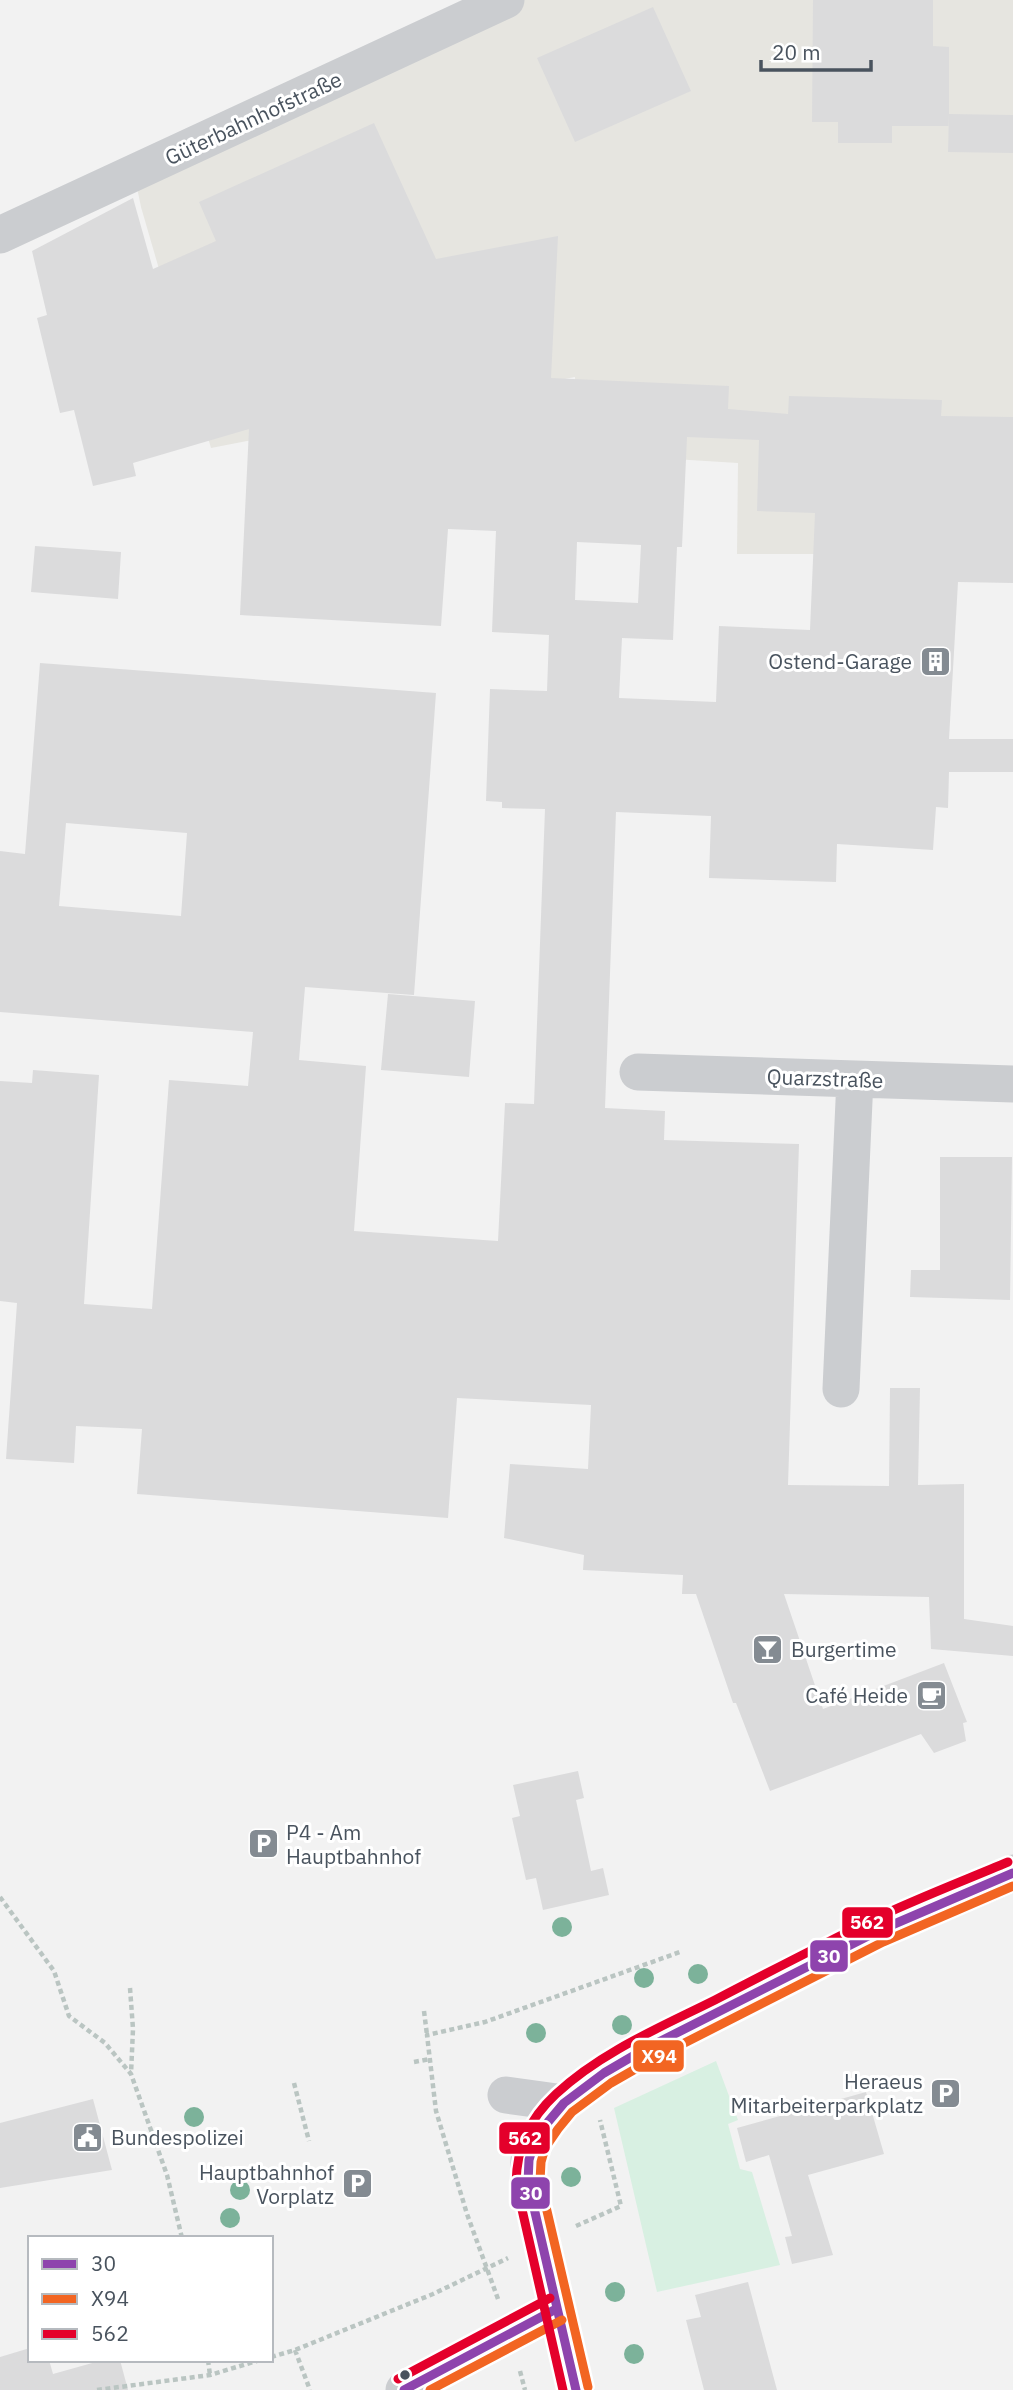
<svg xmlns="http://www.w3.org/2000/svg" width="1013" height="2390" viewBox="0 0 1013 2390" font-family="'IBM Plex Sans',sans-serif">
<rect width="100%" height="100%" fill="#f2f2f2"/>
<!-- commercial -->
<path fill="#e6e5e0" d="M 506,0 L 1013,0 L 1013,554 L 737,554 L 738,463 L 577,453 L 575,377 L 211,448 L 141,207 L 134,173 Z"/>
<!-- green -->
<path fill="#d8f0e2" d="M 716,2061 L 738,2120 L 728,2124 L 740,2169 L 752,2172 L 780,2265 L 657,2292 L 614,2108 Z"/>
<!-- building -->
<path fill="#dbdbdc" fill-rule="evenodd" d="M 813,0 L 933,0 L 933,46 L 949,47 L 949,126 L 892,126 L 892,143 L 838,143 L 838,122 L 812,122 Z
M 653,7 L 691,91 L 575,142 L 537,58 Z
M 949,114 L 1013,115 L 1013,153 L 948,152 Z
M 374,123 L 436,259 L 558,236 L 551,378 L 729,386 L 728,409 L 788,414 L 789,396 L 942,400 L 941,416 L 1013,417 L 1013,583 L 958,582 L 949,739 L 1013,739 L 1013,772 L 949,772 L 948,808 L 936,807 L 933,850 L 837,844 L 836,882 L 709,878 L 711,816 L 616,812 L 605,1108 L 665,1111 L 664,1140 L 799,1144 L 788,1485 L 889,1486 L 890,1388 L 920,1388 L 918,1485 L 964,1484 L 964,1619 L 1013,1626 L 1013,1656 L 931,1649 L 929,1597 L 784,1594 L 823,1709 L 944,1663 L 967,1722 L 963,1723 L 966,1741 L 934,1753 L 921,1734 L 770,1791 L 736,1703 L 733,1703 L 696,1594 L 682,1594 L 683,1575 L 583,1570 L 584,1555 L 504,1538 L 510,1464 L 588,1469 L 591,1405 L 457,1398 L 448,1518 L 137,1494 L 142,1429 L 76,1426 L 74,1463 L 6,1459 L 17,1303 L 0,1301 L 0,1081 L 32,1083 L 33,1070 L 99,1075 L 84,1304 L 152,1309 L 169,1080 L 248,1086 L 253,1032 L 0,1012 L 0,851 L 25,854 L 40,663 L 436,693 L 414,995 L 305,987 L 299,1060 L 366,1066 L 354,1231 L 498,1241 L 505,1103 L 534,1104 L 545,809 L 502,808 L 502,802 L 486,801 L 490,689 L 547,691 L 549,635 L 492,632 L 496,531 L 448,529 L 441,626 L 240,615 L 249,429 L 133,463 L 136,476 L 93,486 L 74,410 L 60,413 L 37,318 L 47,315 L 32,251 L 133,198 L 153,269 L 216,241 L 199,202 ZM 687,437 L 759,440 L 757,511 L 815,513 L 810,630 L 719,626 L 716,702 L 619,698 L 622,638 L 673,640 L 677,547 L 682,547 ZM 577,542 L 641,545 L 638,603 L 575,600 ZM 66,823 L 187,833 L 181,916 L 59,906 Z
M 35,546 L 121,552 L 118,599 L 31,592 Z
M 388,994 L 475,1001 L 469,1077 L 381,1070 Z
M 940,1157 L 1012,1157 L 1010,1300 L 910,1297 L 911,1270 L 940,1270 Z
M 578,1771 L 584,1798 L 576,1800 L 591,1871 L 603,1868 L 609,1895 L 543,1910 L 536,1878 L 526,1880 L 512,1818 L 520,1816 L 513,1785 Z
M 866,2092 L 884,2154 L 808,2175 L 833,2255 L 792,2264 L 785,2237 L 792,2236 L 769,2155 L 746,2162 L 737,2128 Z
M 93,2099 L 112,2170 L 0,2188 L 0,2123 Z
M 748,2282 L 777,2390 L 704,2390 L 686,2320 L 701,2317 L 695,2295 Z
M 30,2348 L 30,2360 L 49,2360 L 53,2374 L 103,2360 L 120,2360 L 128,2390 L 0,2390 L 0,2357 Z"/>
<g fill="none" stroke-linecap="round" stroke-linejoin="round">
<!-- path -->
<path stroke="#bac5c2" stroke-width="4.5" stroke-dasharray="5 3.5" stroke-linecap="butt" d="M 0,1897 L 54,1971 L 69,2016 L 105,2043 L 131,2074 L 167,2175 L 182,2238
M 130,1988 L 133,2029 L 131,2074
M 424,2011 L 427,2035
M 414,2062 L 430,2059
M 294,2083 L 309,2141
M 576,2226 L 621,2206 L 600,2120
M 498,2299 L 467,2214 L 436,2111 L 427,2035 L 485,2022 L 680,1952
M 295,2350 L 310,2390
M 271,2357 L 295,2350 L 433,2294 L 508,2258
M 208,2360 L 210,2375
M 520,2371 L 525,2390
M 97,2390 L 210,2375 L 260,2360"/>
<!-- minor -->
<path stroke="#cbcdd0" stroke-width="37" d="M 0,235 L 506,0
M 638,1072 L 1013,1084
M 841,1389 L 855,1079
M 506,2095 L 564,2103
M 404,2390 L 556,2309
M 576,2390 L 528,2182 L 529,2160 L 534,2143 L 548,2122 L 564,2103 L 604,2073 L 645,2049 L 878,1931 L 1013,1873"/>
<defs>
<path id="bus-1" d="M 404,2390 L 556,2309
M 576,2390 L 528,2182 L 529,2160 L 534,2143 L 548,2122 L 564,2103 L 604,2073 L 645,2049 L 878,1931 L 1013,1873"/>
<path id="bus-2" d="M 588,2387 L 540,2181 L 541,2162 L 545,2148 L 558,2129 L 572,2112 L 611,2083 L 651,2060 L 883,1942 L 1013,1886
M 430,2390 L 562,2320"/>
<path id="bus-3" d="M 398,2379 L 550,2298
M 563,2390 L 516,2183 C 517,2146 529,2119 556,2094 C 601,2052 661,2027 715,2000 C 767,1973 819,1946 872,1920 C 916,1899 963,1881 1008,1862"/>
</defs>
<!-- bus-1 casing -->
<use href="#bus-1" stroke="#fff" stroke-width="14"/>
<!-- bus-2 casing -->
<use href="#bus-2" stroke="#fff" stroke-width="14"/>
<!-- bus-3 casing -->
<use href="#bus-3" stroke="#fff" stroke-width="14"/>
<!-- bus-1 -->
<use href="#bus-1" stroke="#8e44ad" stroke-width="9"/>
<!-- bus-2 -->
<use href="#bus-2" stroke="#f26522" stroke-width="9"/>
<!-- bus-3 -->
<use href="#bus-3" stroke="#e4002b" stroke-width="9"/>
</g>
<!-- trees -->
<g fill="#7cb29a">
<circle cx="562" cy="1927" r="10"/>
<circle cx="698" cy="1974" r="10"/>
<circle cx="644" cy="1978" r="10"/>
<circle cx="622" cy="2025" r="10"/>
<circle cx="536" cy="2033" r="10"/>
<circle cx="194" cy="2117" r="10"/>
<circle cx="571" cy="2177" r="10"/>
<circle cx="240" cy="2190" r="10"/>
<circle cx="230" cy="2218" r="10"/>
<circle cx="615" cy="2292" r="10"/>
<circle cx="634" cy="2354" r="10"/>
</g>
<!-- icons -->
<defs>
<symbol id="building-square" viewBox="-11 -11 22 22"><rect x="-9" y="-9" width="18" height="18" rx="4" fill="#848b92" stroke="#fff"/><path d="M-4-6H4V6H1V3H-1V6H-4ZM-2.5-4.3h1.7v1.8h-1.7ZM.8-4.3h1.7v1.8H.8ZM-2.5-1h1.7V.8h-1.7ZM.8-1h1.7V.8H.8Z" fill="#fff"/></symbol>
<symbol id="bar-square" viewBox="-11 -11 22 22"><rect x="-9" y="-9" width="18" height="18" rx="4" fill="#848b92" stroke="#fff"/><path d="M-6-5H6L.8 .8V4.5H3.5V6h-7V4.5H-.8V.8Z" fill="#fff"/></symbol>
<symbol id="cafe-square" viewBox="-11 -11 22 22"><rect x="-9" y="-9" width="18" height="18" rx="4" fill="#848b92" stroke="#fff"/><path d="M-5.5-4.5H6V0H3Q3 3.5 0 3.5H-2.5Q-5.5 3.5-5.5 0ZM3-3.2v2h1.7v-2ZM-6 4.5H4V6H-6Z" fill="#fff"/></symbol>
<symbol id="parking-square" viewBox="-11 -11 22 22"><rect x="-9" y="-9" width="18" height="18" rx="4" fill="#848b92" stroke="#fff"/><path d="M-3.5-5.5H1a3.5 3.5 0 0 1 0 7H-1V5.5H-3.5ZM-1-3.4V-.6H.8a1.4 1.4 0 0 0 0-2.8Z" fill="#fff"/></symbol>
<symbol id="civic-square" viewBox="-11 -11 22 22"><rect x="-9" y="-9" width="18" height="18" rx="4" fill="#848b92" stroke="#fff"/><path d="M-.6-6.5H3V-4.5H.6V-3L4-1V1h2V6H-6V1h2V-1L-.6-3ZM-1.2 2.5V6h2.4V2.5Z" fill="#fff"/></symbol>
</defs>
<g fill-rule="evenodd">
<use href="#building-square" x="918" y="644" width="35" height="35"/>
<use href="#bar-square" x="750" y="1632" width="35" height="35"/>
<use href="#cafe-square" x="914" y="1678" width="35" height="35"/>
<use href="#parking-square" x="246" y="1826" width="35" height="35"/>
<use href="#parking-square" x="928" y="2076" width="35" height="35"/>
<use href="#civic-square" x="70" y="2120" width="35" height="35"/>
<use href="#parking-square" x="340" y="2166" width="35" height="35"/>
</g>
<!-- markers -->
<circle fill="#49535e" stroke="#fff" stroke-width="2.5" cx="405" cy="2375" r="6"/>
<g text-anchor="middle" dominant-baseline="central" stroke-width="6" stroke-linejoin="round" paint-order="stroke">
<!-- street labels -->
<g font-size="21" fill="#49535e" stroke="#fff">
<text transform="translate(253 118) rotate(-25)">Güterbahnhofstraße</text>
<text transform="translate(825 1078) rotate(2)">Quarzstraße</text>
</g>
<!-- poi labels -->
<g font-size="21" fill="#49535e" stroke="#fff" text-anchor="end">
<text x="912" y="661">Ostend-Garage</text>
<text x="791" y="1649" text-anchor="start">Burgertime</text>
<text x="908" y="1695">Café Heide</text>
<text x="286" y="1832" text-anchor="start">P4 - Am<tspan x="286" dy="24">Hauptbahnhof</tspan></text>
<text x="923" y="2081">Heraeus<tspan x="923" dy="24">Mitarbeiterparkplatz</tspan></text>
<text x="111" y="2137" text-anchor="start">Bundespolizei</text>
<text x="334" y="2172">Hauptbahnhof<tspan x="334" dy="24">Vorplatz</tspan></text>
</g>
</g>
<g stroke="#fff" stroke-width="2.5">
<rect x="841" y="1906" width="53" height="33" rx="7" fill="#e4002b"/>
<rect x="809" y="1939" width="40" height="34" rx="7" fill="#8e44ad"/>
<rect x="632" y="2039" width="53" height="34" rx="7" fill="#f26522"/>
<rect x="498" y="2121" width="53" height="34" rx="7" fill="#e4002b"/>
<rect x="510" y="2176" width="41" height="34" rx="7" fill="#8e44ad"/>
</g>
<g font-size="19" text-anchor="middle" font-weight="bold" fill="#fff">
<text x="867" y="1929">562</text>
<text x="829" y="1963">30</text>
<text x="659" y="2063">X94</text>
<text x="525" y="2145">562</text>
<text x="531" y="2200">30</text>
</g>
<!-- legend -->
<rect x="28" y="2236" width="245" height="126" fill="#ffffff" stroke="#b6babf" stroke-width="2"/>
<rect x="42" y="2259" width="35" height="10" fill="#8e44ad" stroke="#b6babf" stroke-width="2"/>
<text x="91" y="2271" font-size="21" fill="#49535e">30</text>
<rect x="42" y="2294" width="35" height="10" fill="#f26522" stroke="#b6babf" stroke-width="2"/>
<text x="91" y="2306" font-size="21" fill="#49535e">X94</text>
<rect x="42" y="2329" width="35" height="10" fill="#e4002b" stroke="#b6babf" stroke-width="2"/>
<text x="91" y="2341" font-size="21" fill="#49535e">562</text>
<!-- scale -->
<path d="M761 60v10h110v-10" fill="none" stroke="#49535e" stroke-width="3.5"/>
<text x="772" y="60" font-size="21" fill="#49535e" stroke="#ffffff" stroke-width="5" paint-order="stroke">20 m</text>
</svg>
